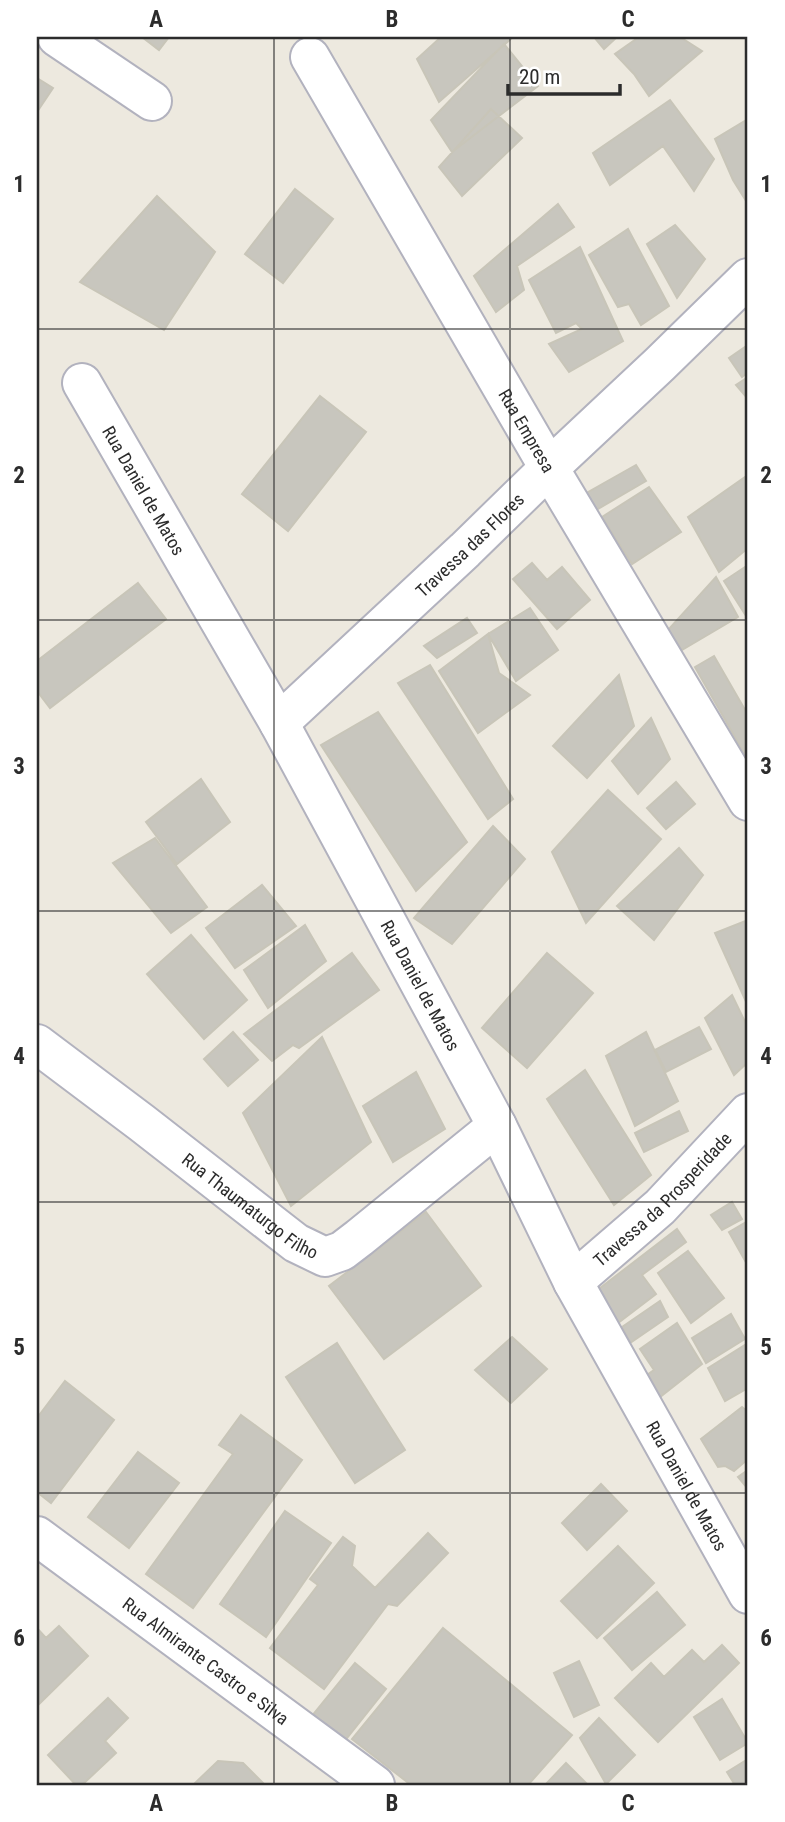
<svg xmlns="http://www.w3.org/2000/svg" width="785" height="1822" viewBox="0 0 785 1822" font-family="'Roboto Condensed',sans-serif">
<rect width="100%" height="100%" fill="#ede9df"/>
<!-- building -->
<path fill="#c8c6be" stroke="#c8c5b8" stroke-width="2" d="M 142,37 L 169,37 L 159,50 Z
M 441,37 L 513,37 L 439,102 L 417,59 Z
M 594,37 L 617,37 L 604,49 Z
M 639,37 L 680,37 L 702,51 L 649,96 L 634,74 L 615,54 Z
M 504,44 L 538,86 L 452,152 L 431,120 Z
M 37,78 L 53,88 L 37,112 Z
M 670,100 L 714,159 L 694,191 L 663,146 L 610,185 L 593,153 Z
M 491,109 L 522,138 L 462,196 L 439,167 Z
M 748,119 L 748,204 L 733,180 L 715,139 Z
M 295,189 L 333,219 L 283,283 L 245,254 Z
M 157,196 L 215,252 L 164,330 L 80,282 Z
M 558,204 L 574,227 L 517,266 L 524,290 L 496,312 L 474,276 Z
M 675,225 L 705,259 L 677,298 L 647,244 Z
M 628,229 L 669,306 L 641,325 L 629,304 L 618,307 L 589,255 Z
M 580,247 L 623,341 L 569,372 L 549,344 L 582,329 L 576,323 L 556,333 L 529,280 Z
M 748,345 L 748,372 L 742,377 L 729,358 Z
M 748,377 L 748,399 L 736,385 Z
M 320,396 L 366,432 L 288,531 L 242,494 Z
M 636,465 L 646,481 L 591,513 L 581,496 Z
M 748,475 L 748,548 L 719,572 L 688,517 Z
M 649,487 L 681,532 L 632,564 L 602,517 Z
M 532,563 L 547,580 L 562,567 L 590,600 L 557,629 L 513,579 Z
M 748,565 L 748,619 L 724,581 Z
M 716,577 L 738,617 L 682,650 L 668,630 Z
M 138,583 L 166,619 L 50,708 L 37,691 L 37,661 Z
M 530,608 L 558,650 L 516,681 L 488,634 Z
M 467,618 L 477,633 L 437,658 L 424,646 Z
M 488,634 L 499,673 L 530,695 L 478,733 L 439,671 Z
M 714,656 L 748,715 L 748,760 L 695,667 Z
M 430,665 L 513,799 L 488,819 L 398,683 Z
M 619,675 L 634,726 L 587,778 L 553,746 Z
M 378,712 L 467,842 L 416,891 L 321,745 Z
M 651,718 L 670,759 L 638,794 L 612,761 Z
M 201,779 L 230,822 L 177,864 L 146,822 Z
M 676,782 L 695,804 L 666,829 L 647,808 Z
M 608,790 L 661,839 L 586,923 L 552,852 Z
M 493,826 L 525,859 L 452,944 L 414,918 Z
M 155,838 L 207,907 L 171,933 L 113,863 Z
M 679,848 L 703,875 L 654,940 L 617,906 Z
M 262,885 L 296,926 L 235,968 L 206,928 Z
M 748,920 L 748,1006 L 715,933 Z
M 305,925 L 326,961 L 268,1008 L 244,970 Z
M 191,935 L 247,1000 L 204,1039 L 147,974 Z
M 352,953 L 379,990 L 299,1048 L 293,1045 L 272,1061 L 244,1034 Z
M 547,953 L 593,993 L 527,1068 L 482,1028 Z
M 732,995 L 748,1028 L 748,1062 L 734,1075 L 705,1018 Z
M 699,1027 L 711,1049 L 666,1072 L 655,1050 Z
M 233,1032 L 258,1060 L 228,1086 L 204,1059 Z
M 646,1032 L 678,1101 L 635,1126 L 606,1056 Z
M 322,1037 L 371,1142 L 291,1206 L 243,1113 Z
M 585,1070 L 651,1175 L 614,1205 L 547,1099 Z
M 416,1072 L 445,1129 L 393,1162 L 363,1106 Z
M 679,1111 L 688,1131 L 644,1152 L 635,1133 Z
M 732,1202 L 742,1219 L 722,1230 L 711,1215 Z
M 426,1212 L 481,1286 L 384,1359 L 329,1286 Z
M 748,1221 L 748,1266 L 729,1232 Z
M 677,1229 L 686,1242 L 642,1275 L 656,1294 L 614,1326 L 591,1295 Z
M 688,1251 L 724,1298 L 691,1323 L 658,1273 Z
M 660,1301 L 668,1317 L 630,1343 L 622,1327 Z
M 731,1314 L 745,1339 L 706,1363 L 692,1338 Z
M 677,1323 L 702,1364 L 660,1397 L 644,1377 L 654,1370 L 640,1349 Z
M 512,1337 L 547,1369 L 511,1403 L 475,1370 Z
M 337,1343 L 405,1450 L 355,1483 L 286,1377 Z
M 748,1343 L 748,1388 L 725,1401 L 708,1368 Z
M 65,1381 L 114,1420 L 51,1503 L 37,1492 L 37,1418 Z
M 742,1407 L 748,1412 L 748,1459 L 734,1471 L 725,1466 L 718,1467 L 701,1439 Z
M 241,1415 L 302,1460 L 193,1608 L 146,1574 L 233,1454 L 219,1445 Z
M 138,1452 L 179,1483 L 129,1548 L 88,1517 Z
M 748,1470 L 748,1489 L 738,1477 Z
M 601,1484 L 627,1511 L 587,1550 L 562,1523 Z
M 285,1511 L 331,1543 L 266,1637 L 220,1604 Z
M 428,1533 L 448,1553 L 397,1606 L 388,1604 L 324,1689 L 270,1648 L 318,1585 L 310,1579 L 343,1537 L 355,1546 L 352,1566 L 375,1588 Z
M 618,1546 L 654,1583 L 597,1638 L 561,1601 Z
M 657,1592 L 685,1625 L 632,1670 L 604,1638 Z
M 59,1626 L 88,1656 L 37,1706 L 37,1628 L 46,1638 Z
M 443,1628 L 572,1735 L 528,1785 L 411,1785 L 352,1739 Z
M 722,1645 L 739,1663 L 658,1742 L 615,1698 L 651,1663 L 664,1677 L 692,1650 L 704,1662 Z
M 579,1661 L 599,1705 L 574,1717 L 554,1673 Z
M 355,1663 L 386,1689 L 343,1743 L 311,1717 Z
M 108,1698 L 128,1718 L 105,1741 L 116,1753 L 82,1785 L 76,1785 L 48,1755 Z
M 722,1699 L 748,1743 L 720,1760 L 694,1717 Z
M 599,1718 L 635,1755 L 606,1784 L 580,1738 Z
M 748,1759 L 748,1785 L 735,1785 L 727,1772 Z
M 218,1761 L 243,1763 L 265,1785 L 193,1785 Z
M 566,1763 L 588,1785 L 545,1785 Z"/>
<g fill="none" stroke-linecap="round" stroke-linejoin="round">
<defs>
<g id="minor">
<path d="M 57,37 L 152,101"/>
<path id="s1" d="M 310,57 L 549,468 L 748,801"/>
<path id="s2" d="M 82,383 L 279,723 L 497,1126 L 573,1282 L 748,1594"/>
<path id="s3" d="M 279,723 L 465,550 L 549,468 L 660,364 L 748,278"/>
<path id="s4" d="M 37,1044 L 142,1123 L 296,1243 L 325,1257 L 342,1251 L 359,1238 L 497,1126"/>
<path id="s5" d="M 573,1282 L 660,1207 L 748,1113"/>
<path id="s6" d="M 37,1536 L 375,1785"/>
</g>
</defs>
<!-- minor casing -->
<use href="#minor" stroke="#b2b2be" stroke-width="42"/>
<!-- minor -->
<use href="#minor" stroke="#fff" stroke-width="38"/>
</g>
<!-- grid -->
<path fill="none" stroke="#2c2c2c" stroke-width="2" stroke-opacity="0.55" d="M 274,37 L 274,1785M 510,37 L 510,1785M 37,329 L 748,329M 37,620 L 748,620M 37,911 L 748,911M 37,1202 L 748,1202M 37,1493 L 748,1493"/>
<g text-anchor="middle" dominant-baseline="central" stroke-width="7" stroke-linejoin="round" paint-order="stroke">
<!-- street labels -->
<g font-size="18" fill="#2c2c2c" stroke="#fff">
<text stroke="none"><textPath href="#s1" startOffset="432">Rua Empresa</textPath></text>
<text stroke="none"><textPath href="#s2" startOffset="124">Rua Daniel de Matos</textPath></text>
<text stroke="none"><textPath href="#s3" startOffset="261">Travessa das Flores</textPath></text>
<text stroke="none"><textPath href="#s2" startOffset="691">Rua Daniel de Matos</textPath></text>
<text stroke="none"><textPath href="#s5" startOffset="122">Travessa da Prosperidade</textPath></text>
<text stroke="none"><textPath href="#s4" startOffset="268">Rua Thaumaturgo Filho</textPath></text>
<text stroke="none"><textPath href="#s2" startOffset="1258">Rua Daniel de Matos</textPath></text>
<text stroke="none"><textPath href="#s6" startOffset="210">Rua Almirante Castro e Silva</textPath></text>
</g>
</g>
<!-- border -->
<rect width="785" height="1822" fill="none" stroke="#ffffff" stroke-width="77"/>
<!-- scale -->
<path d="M508 84v10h112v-10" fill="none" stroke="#2c2c2c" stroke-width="3.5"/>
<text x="519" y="84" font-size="21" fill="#2c2c2c" stroke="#ffffff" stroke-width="5" paint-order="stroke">20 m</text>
<rect x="38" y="38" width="708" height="1746" fill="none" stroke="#2c2c2c" stroke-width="2.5"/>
<g font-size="23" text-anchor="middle" font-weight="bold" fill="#2c2c2c">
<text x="156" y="27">A</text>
<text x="392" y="27">B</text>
<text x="628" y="27">C</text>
<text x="19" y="192">1</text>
<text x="766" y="192">1</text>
<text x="19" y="483">2</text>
<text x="766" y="483">2</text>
<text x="19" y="774">3</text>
<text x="766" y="774">3</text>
<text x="19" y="1064">4</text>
<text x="766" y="1064">4</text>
<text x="19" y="1355">5</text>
<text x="766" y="1355">5</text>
<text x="19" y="1646">6</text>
<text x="766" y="1646">6</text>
<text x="156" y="1811">A</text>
<text x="392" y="1811">B</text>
<text x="628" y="1811">C</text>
</g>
</svg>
